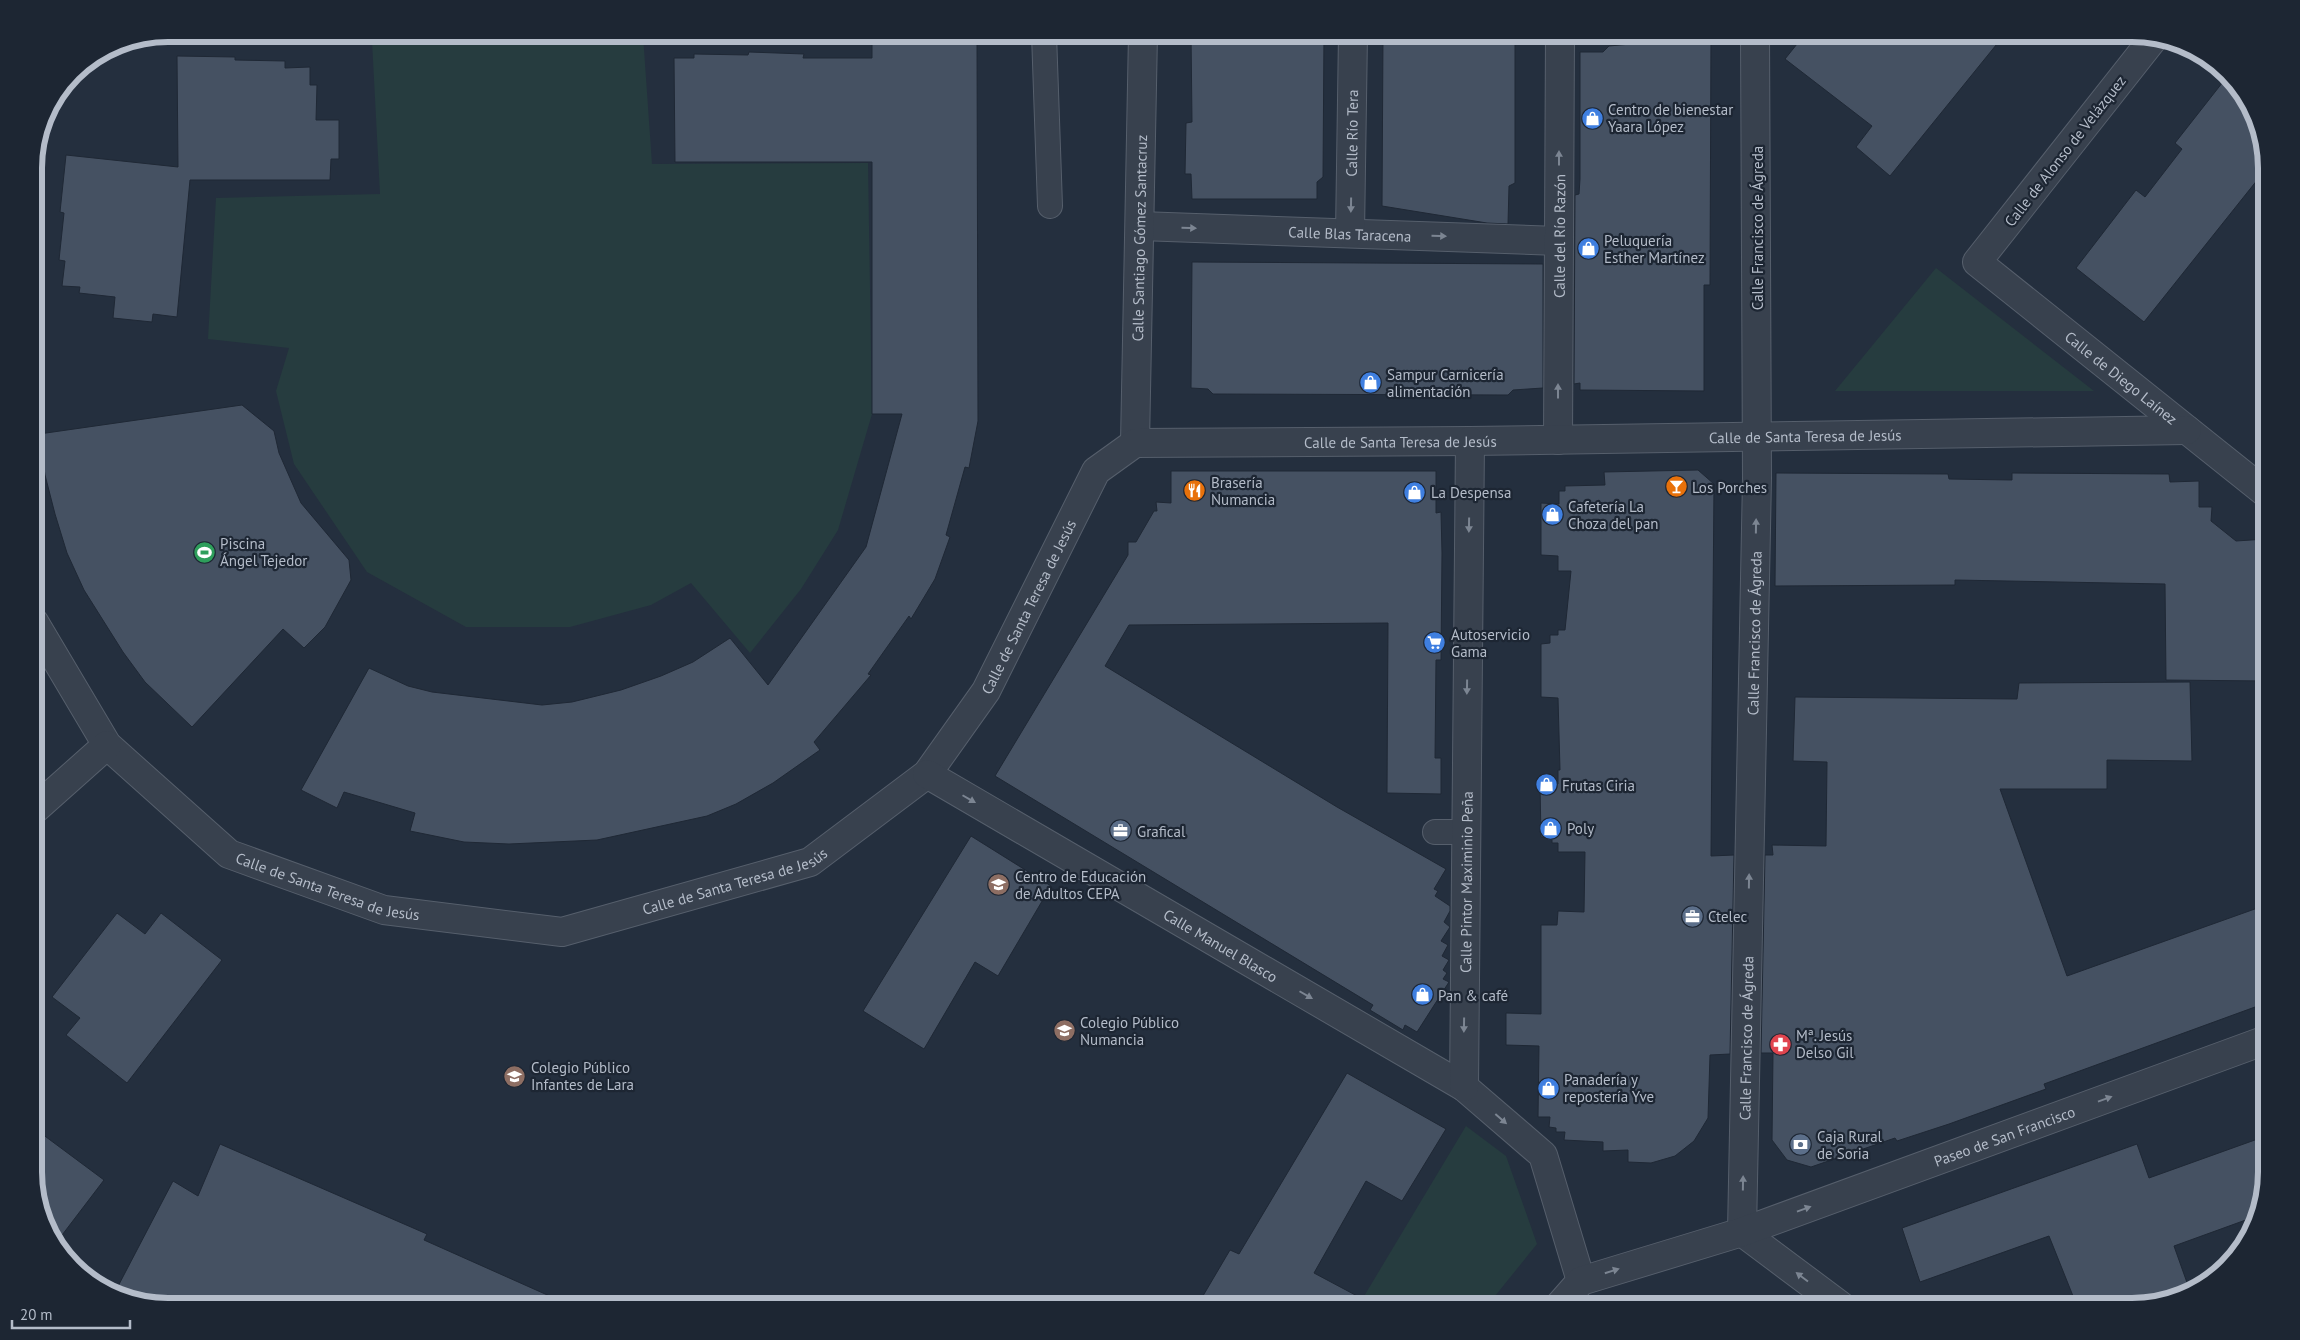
<svg xmlns="http://www.w3.org/2000/svg" width="2300" height="1340" viewBox="0 0 2300 1340" font-family="'PT Sans',sans-serif">
<rect width="100%" height="100%" fill="#242f3e"/>
<!-- green -->
<path fill="#263c3f" d="M 643,35 L 652,164 L 868,163 L 872,414 L 838,530 L 801,589 L 750,653 L 691,583 L 651,605 L 570,627 L 466,627 L 367,572 L 294,464 L 276,391 L 289,348 L 208,339 L 216,198 L 380,194 L 372,41 Z
M 1936,268 L 2094,391 L 1835,391 Z
M 1466,1126 L 1506,1156 L 1537,1244 L 1487,1306 L 1364,1306 L 1360,1303 Z"/>
<!-- building -->
<path fill="#455162" stroke="#1f2835" d="M 1191,34 L 1324,34 L 1323,177 L 1317,182 L 1317,199 L 1192,199 L 1191,174 L 1185,174 L 1186,123 L 1192,122 Z
M 1383,34 L 1515,34 L 1515,183 L 1509,186 L 1508,224 L 1487,223 L 1382,206 Z
M 1653,34 L 1711,34 L 1710,285 L 1704,285 L 1704,391 L 1580,390 L 1580,383 L 1574,384 L 1575,195 L 1579,194 L 1580,179 L 1580,52 L 1603,52 L 1609,46 L 1653,42 Z
M 1805,34 L 2005,34 L 1890,176 L 1856,147 L 1872,126 L 1785,59 Z
M 977,39 L 978,421 L 969,468 L 965,467 L 946,535 L 950,537 L 935,579 L 911,619 L 909,616 L 868,674 L 871,675 L 814,742 L 820,750 L 773,783 L 736,804 L 707,816 L 597,840 L 509,844 L 464,842 L 410,831 L 415,813 L 344,792 L 337,808 L 301,790 L 369,668 L 408,686 L 432,692 L 542,705 L 572,702 L 621,690 L 661,676 L 693,662 L 730,638 L 768,685 L 866,547 L 902,414 L 872,414 L 872,162 L 675,162 L 674,58 L 694,58 L 694,54 L 748,55 L 749,52 L 804,54 L 803,58 L 872,58 L 872,40 Z
M 177,56 L 235,57 L 235,60 L 285,61 L 285,68 L 310,67 L 310,85 L 317,85 L 316,120 L 339,120 L 339,159 L 331,159 L 330,180 L 190,180 L 177,317 L 153,314 L 152,322 L 113,318 L 115,297 L 79,293 L 80,287 L 62,286 L 65,261 L 59,260 L 64,213 L 60,212 L 66,155 L 178,167 Z
M 2226,78 L 2248,101 L 2266,160 L 2266,169 L 2144,322 L 2076,268 L 2136,190 L 2145,197 L 2182,149 L 2175,143 Z
M 1192,262 L 1543,264 L 1543,388 L 1513,390 L 1508,395 L 1213,394 L 1208,389 L 1191,388 Z
M 242,405 L 274,431 L 279,453 L 301,503 L 349,560 L 351,580 L 325,627 L 304,648 L 283,629 L 192,727 L 145,682 L 123,652 L 84,590 L 67,553 L 55,514 L 45,475 L 39,434 Z
M 1698,470 L 1714,484 L 1711,856 L 1734,855 L 1730,1054 L 1710,1055 L 1708,1118 L 1694,1141 L 1675,1156 L 1651,1163 L 1628,1162 L 1628,1150 L 1603,1151 L 1603,1142 L 1564,1140 L 1565,1132 L 1556,1132 L 1556,1128 L 1549,1127 L 1550,1117 L 1538,1117 L 1539,1046 L 1506,1045 L 1506,1013 L 1541,1014 L 1541,925 L 1557,925 L 1558,911 L 1584,912 L 1585,852 L 1558,852 L 1558,843 L 1552,843 L 1552,837 L 1541,837 L 1540,785 L 1558,784 L 1558,770 L 1560,770 L 1558,698 L 1541,697 L 1541,644 L 1550,643 L 1550,635 L 1558,635 L 1558,630 L 1565,630 L 1571,571 L 1558,571 L 1558,556 L 1541,555 L 1541,503 L 1559,504 L 1559,491 L 1565,491 L 1565,486 L 1605,485 L 1604,472 Z
M 1171,471 L 1436,471 L 1436,513 L 1441,512 L 1442,553 L 1441,660 L 1436,660 L 1435,758 L 1441,758 L 1441,794 L 1387,793 L 1388,623 L 1129,625 L 1105,666 L 1337,807 L 1446,869 L 1434,889 L 1438,891 L 1435,896 L 1450,906 L 1450,911 L 1444,922 L 1450,927 L 1441,941 L 1448,945 L 1442,956 L 1449,960 L 1443,970 L 1447,973 L 1443,979 L 1449,982 L 1417,1032 L 1405,1025 L 1403,1030 L 1370,1010 L 1373,1005 L 995,776 L 1128,555 L 1128,542 L 1136,542 L 1154,511 L 1157,511 L 1156,502 L 1171,503 Z
M 1776,473 L 1948,474 L 1949,479 L 2012,480 L 2012,473 L 2169,474 L 2170,482 L 2199,481 L 2199,507 L 2212,507 L 2211,521 L 2236,541 L 2266,539 L 2266,681 L 2166,680 L 2165,584 L 1955,580 L 1955,585 L 1775,586 Z
M 2190,682 L 2192,761 L 2107,760 L 2107,789 L 2000,789 L 2067,976 L 2266,905 L 2266,1003 L 2044,1084 L 2046,1089 L 1949,1124 L 1897,1141 L 1895,1138 L 1811,1167 L 1787,1160 L 1772,1140 L 1773,1053 L 1761,1053 L 1765,855 L 1773,855 L 1772,845 L 1826,846 L 1827,762 L 1793,761 L 1795,697 L 2017,699 L 2019,683 Z
M 971,836 L 1051,886 L 998,976 L 975,962 L 924,1049 L 863,1011 Z
M 117,913 L 145,934 L 161,913 L 222,960 L 127,1083 L 66,1035 L 80,1018 L 52,997 Z
M 1347,1073 L 1446,1129 L 1402,1201 L 1366,1181 L 1314,1273 L 1376,1306 L 1197,1306 L 1230,1250 L 1239,1254 Z
M 34,1128 L 104,1180 L 56,1243 L 52,1239 L 34,1180 Z
M 2266,1136 L 2266,1172 L 2254,1217 L 2174,1246 L 2190,1291 L 2132,1306 L 2077,1306 L 2049,1236 L 1920,1282 L 1902,1228 L 2137,1144 L 2149,1178 Z
M 220,1144 L 427,1234 L 424,1240 L 572,1306 L 168,1306 L 115,1292 L 173,1181 L 198,1196 Z"/>
<g fill="none" stroke-linecap="round" stroke-linejoin="round">
<defs>
<path id="service" d="M 1044,34 L 1050,206
M 1435,832 L 1466,832"/>
<g id="minor">
<path id="s1" d="M 2153,39 L 1977,262 L 2266,493"/>
<path id="s2" d="M 1140,226 L 1559,241"/>
<path id="s3" d="M 1350,233 L 1353,34"/>
<path id="s4" d="M 1558,440 L 1560,34"/>
<path id="s5" d="M 1135,443 L 1143,34"/>
<path id="s6" d="M 34,622 L 107,745 L 229,854 L 384,910 L 562,932 L 810,862 L 927,774 L 986,691 L 1096,471 L 1135,443 L 1470,441 L 2187,430"/>
<path id="s7" d="M 927,774 L 1464,1087 L 1543,1155 L 1581,1281"/>
<path d="M 34,810 L 107,745"/>
<path id="s8" d="M 1464,1087 L 1470,441"/>
<path id="s9" d="M 1742,1232 L 1757,478 L 1755,34"/>
<path d="M 1742,1232 L 1841,1306"/>
<path id="s10" d="M 1559,1306 L 1581,1281 L 1742,1232 L 2266,1040"/>
</g>
</defs>
<!-- service casing -->
<use href="#service" stroke="#565f6c" stroke-width="26"/>
<!-- minor casing -->
<use href="#minor" stroke="#565f6c" stroke-width="30"/>
<!-- service -->
<use href="#service" stroke="#38414e" stroke-width="24"/>
<!-- minor -->
<use href="#minor" stroke="#38414e" stroke-width="28"/>
</g>
<!-- one-way arrows -->
<defs><path id="oneway-solid" d="M-6-.8H1V-3.2L6.5 0L1 3.2V.8H-6Z" transform="scale(1.25)"/></defs>
<g fill="#7c8592">
<use href="#oneway-solid" transform="translate(1559 158) rotate(-90)"/>
<use href="#oneway-solid" transform="translate(1351 205) rotate(91)"/>
<use href="#oneway-solid" transform="translate(1189 228) rotate(2)"/>
<use href="#oneway-solid" transform="translate(1439 236) rotate(2)"/>
<use href="#oneway-solid" transform="translate(1558 391) rotate(-90)"/>
<use href="#oneway-solid" transform="translate(1469 525) rotate(91)"/>
<use href="#oneway-solid" transform="translate(1756 526) rotate(-89)"/>
<use href="#oneway-solid" transform="translate(1467 687) rotate(91)"/>
<use href="#oneway-solid" transform="translate(969 799) rotate(30)"/>
<use href="#oneway-solid" transform="translate(1749 881) rotate(-89)"/>
<use href="#oneway-solid" transform="translate(1306 995) rotate(30)"/>
<use href="#oneway-solid" transform="translate(1464 1025) rotate(91)"/>
<use href="#oneway-solid" transform="translate(2105 1099) rotate(-20)"/>
<use href="#oneway-solid" transform="translate(1501 1119) rotate(41)"/>
<use href="#oneway-solid" transform="translate(1743 1183) rotate(-89)"/>
<use href="#oneway-solid" transform="translate(1804 1209) rotate(-20)"/>
<use href="#oneway-solid" transform="translate(1612 1271) rotate(-17)"/>
<use href="#oneway-solid" transform="translate(1802 1277) rotate(-143)"/>
</g>
<!-- icons -->
<defs>
<symbol id="shop-disc" viewBox="-11 -11 22 22"><circle r="9.5" fill="#3f7fe0" stroke="#1d2633"/><path d="M-5-2.5h2.3a2.7 3.5 0 0 1 5.4 0H5L5.5 6h-11ZM-1.5-2.5h3a1.5 2.3 0 0 0-3 0Z" fill="#fff"/></symbol>
<symbol id="bar-disc" viewBox="-11 -11 22 22"><circle r="9.5" fill="#e8710a" stroke="#1d2633"/><path d="M-6-5H6L.8 .8V4.5H3.5V6h-7V4.5H-.8V.8Z" fill="#fff"/></symbol>
<symbol id="restaurant-disc" viewBox="-11 -11 22 22"><circle r="9.5" fill="#e8710a" stroke="#1d2633"/><path d="M-5-6h1v4h1v-4h1v4h1v-4h1v5L-1.5 .5V6h-2V.5L-5-1ZM5-6V6H3V1.5H1.5Q1.5-4 5-6Z" fill="#fff"/></symbol>
<symbol id="stadium-disc" viewBox="-11 -11 22 22"><circle r="9.5" fill="#2e9e5b" stroke="#1d2633"/><path d="M0-5a6.5 5 0 1 0 0 10a6.5 5 0 1 0 0-10ZM-3.5-1.8h7v3.6h-7Z" fill="#fff"/></symbol>
<symbol id="supermarket-disc" viewBox="-11 -11 22 22"><circle r="9.5" fill="#3f7fe0" stroke="#1d2633"/><path d="M-6-5.5h2.5l.6 2H6L4.5 2H-2.5L-4.4-4H-6ZM-1.5 3.2a1.3 1.3 0 1 0 .1 0ZM3 3.2a1.3 1.3 0 1 0 .1 0Z" fill="#fff"/></symbol>
<symbol id="office-disc" viewBox="-11 -11 22 22"><circle r="9.5" fill="#5c6f8a" stroke="#1d2633"/><path d="M-6-3h4V-5.5h4V-3h4V5H-6ZM-1-4.5V-3h2v-1.5ZM-6 0V1H6V0Z" fill="#fff"/></symbol>
<symbol id="school-disc" viewBox="-11 -11 22 22"><circle r="9.5" fill="#8d6e63" stroke="#1d2633"/><path d="M0-5L7-2L0 1L-7-2ZM-4 1L0 2.5L4 1V4Q0 6-4 4Z" fill="#fff"/></symbol>
<symbol id="pharmacy-disc" viewBox="-11 -11 22 22"><circle r="9.5" fill="#e0444e" stroke="#1d2633"/><path d="M-2-6h4v4h4v4h-4v4h-4v-4h-4v-4h4Z" fill="#fff"/></symbol>
<symbol id="bank-disc" viewBox="-11 -11 22 22"><circle r="9.5" fill="#5c6f8a" stroke="#1d2633"/><path d="M-6-4H6V4H-6ZM0-2.3a2.3 2.3 0 1 0 0 4.6a2.3 2.3 0 1 0 0-4.6Z" fill="#fff"/></symbol>
</defs>
<g fill-rule="evenodd">
<use href="#shop-disc" x="1580" y="106" width="25" height="25"/>
<use href="#shop-disc" x="1576" y="236" width="25" height="25"/>
<use href="#shop-disc" x="1358" y="370" width="25" height="25"/>
<use href="#bar-disc" x="1664" y="474" width="25" height="25"/>
<use href="#restaurant-disc" x="1182" y="478" width="25" height="25"/>
<use href="#shop-disc" x="1402" y="480" width="25" height="25"/>
<use href="#shop-disc" x="1540" y="502" width="25" height="25"/>
<use href="#stadium-disc" x="192" y="540" width="25" height="25"/>
<use href="#supermarket-disc" x="1422" y="630" width="25" height="25"/>
<use href="#shop-disc" x="1534" y="772" width="25" height="25"/>
<use href="#shop-disc" x="1538" y="816" width="25" height="25"/>
<use href="#office-disc" x="1108" y="818" width="25" height="25"/>
<use href="#school-disc" x="986" y="872" width="25" height="25"/>
<use href="#office-disc" x="1680" y="904" width="25" height="25"/>
<use href="#shop-disc" x="1410" y="982" width="25" height="25"/>
<use href="#school-disc" x="1052" y="1018" width="25" height="25"/>
<use href="#pharmacy-disc" x="1768" y="1032" width="25" height="25"/>
<use href="#school-disc" x="502" y="1064" width="25" height="25"/>
<use href="#shop-disc" x="1536" y="1076" width="25" height="25"/>
<use href="#bank-disc" x="1788" y="1132" width="25" height="25"/>
</g>
<g text-anchor="middle" dominant-baseline="central" stroke-width="4.5" stroke-linejoin="round" paint-order="stroke">
<!-- poi labels -->
<g font-size="15" fill="#b4bcc9" stroke="#1d2633" text-anchor="start">
<text x="1608" y="109">Centro de bienestar<tspan x="1608" dy="17">Yaara López</tspan></text>
<text x="1604" y="240">Peluquería<tspan x="1604" dy="17">Esther Martínez</tspan></text>
<text x="1387" y="374">Sampur Carnicería<tspan x="1387" dy="17">alimentación</tspan></text>
<text x="1211" y="482">Brasería<tspan x="1211" dy="17">Numancia</tspan></text>
<text x="1692" y="487">Los Porches</text>
<text x="1431" y="492">La Despensa</text>
<text x="1568" y="506">Cafetería La<tspan x="1568" dy="17">Choza del pan</tspan></text>
<text x="220" y="543">Piscina<tspan x="220" dy="17">Ángel Tejedor</tspan></text>
<text x="1451" y="634">Autoservicio<tspan x="1451" dy="17">Gama</tspan></text>
<text x="1562" y="785">Frutas Ciria</text>
<text x="1567" y="828">Poly</text>
<text x="1137" y="831">Grafical</text>
<text x="1015" y="876">Centro de Educación<tspan x="1015" dy="17">de Adultos CEPA</tspan></text>
<text x="1708" y="916">Ctelec</text>
<text x="1438" y="995">Pan &amp; café</text>
<text x="1080" y="1022">Colegio Público<tspan x="1080" dy="17">Numancia</tspan></text>
<text x="1796" y="1035">Mª. Jesús<tspan x="1796" dy="17">Delso Gil</tspan></text>
<text x="531" y="1067">Colegio Público<tspan x="531" dy="17">Infantes de Lara</tspan></text>
<text x="1564" y="1079">Panadería y<tspan x="1564" dy="17">repostería Yve</tspan></text>
<text x="1817" y="1136">Caja Rural<tspan x="1817" dy="17">de Soria</tspan></text>
</g>
<!-- street labels -->
<g font-size="15" fill="#b4bcc9" stroke="#1d2633">
<text stroke="none"><textPath href="#s3" startOffset="100">Calle Río Tera</textPath></text>
<text transform="translate(2065 151) rotate(-52)">Calle de Alonso de Velázquez</text>
<text transform="translate(1757 228) rotate(-90)">Calle Francisco de Ágreda</text>
<text stroke="none"><textPath href="#s2" startOffset="210">Calle Blas Taracena</textPath></text>
<text stroke="none"><textPath href="#s4" startOffset="204">Calle del Río Razón</textPath></text>
<text stroke="none"><textPath href="#s5" startOffset="205">Calle Santiago Gómez Santacruz</textPath></text>
<text stroke="none"><textPath href="#s1" startOffset="469">Calle de Diego Laínez</textPath></text>
<text stroke="none"><textPath href="#s6" startOffset="2121">Calle de Santa Teresa de Jesús</textPath></text>
<text stroke="none"><textPath href="#s6" startOffset="1716">Calle de Santa Teresa de Jesús</textPath></text>
<text stroke="none"><textPath href="#s6" startOffset="1251">Calle de Santa Teresa de Jesús</textPath></text>
<text stroke="none"><textPath href="#s9" startOffset="599">Calle Francisco de Ágreda</textPath></text>
<text stroke="none"><textPath href="#s6" startOffset="831">Calle de Santa Teresa de Jesús</textPath></text>
<text stroke="none"><textPath href="#s8" startOffset="205">Calle Pintor Maximinio Peña</textPath></text>
<text stroke="none"><textPath href="#s6" startOffset="411">Calle de Santa Teresa de Jesús</textPath></text>
<text stroke="none"><textPath href="#s7" startOffset="340">Calle Manuel Blasco</textPath></text>
<text stroke="none"><textPath href="#s9" startOffset="194">Calle Francisco de Ágreda</textPath></text>
<text stroke="none"><textPath href="#s10" startOffset="481">Paseo de San Francisco</textPath></text>
</g>
</g>
<!-- crop -->
<path d="M0 0H2300V1340H0ZM168 42H2132A126 126 0 0 1 2258 168V1172A126 126 0 0 1 2132 1298H168A126 126 0 0 1 42 1172V168A126 126 0 0 1 168 42Z" fill="#1d2633" fill-rule="evenodd"/>
<path fill="none" stroke="#b4bcc9" stroke-width="6" d="M168 42H2132A126 126 0 0 1 2258 168V1172A126 126 0 0 1 2132 1298H168A126 126 0 0 1 42 1172V168A126 126 0 0 1 168 42Z"/>
<!-- scale -->
<path d="M12 1320v8h118v-8" fill="none" stroke="#b4bcc9" stroke-width="2.5"/>
<text x="20" y="1320" font-size="15" fill="#b4bcc9" stroke="#1d2633" stroke-width="4" paint-order="stroke">20 m</text>
</svg>
